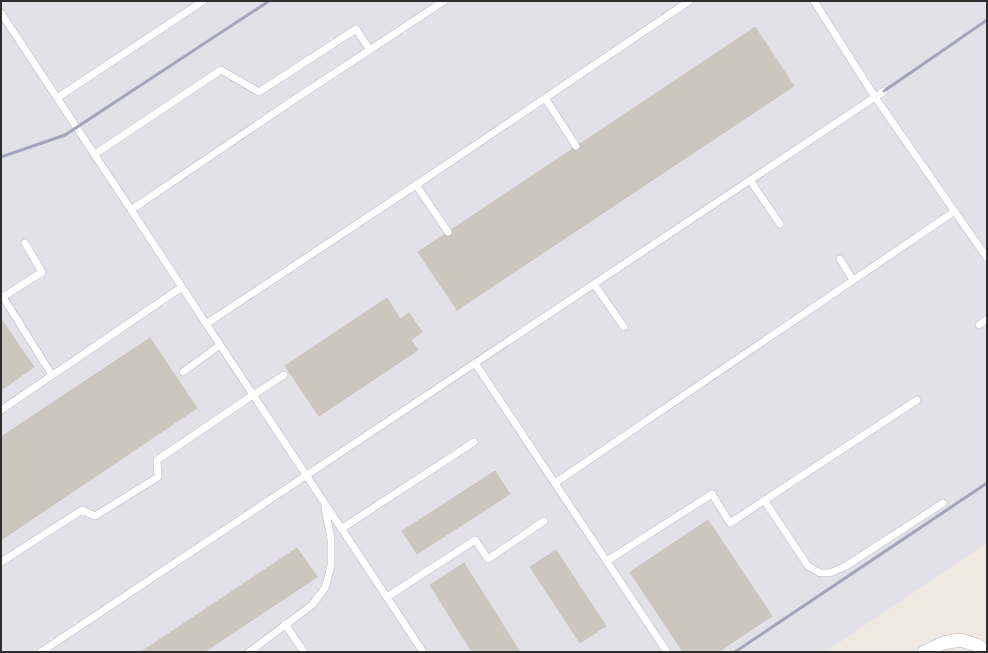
<svg xmlns="http://www.w3.org/2000/svg" width="988" height="653" viewBox="0 0 988 653" font-family="'Open Sans',sans-serif">
<rect width="100%" height="100%" fill="#efe9e1"/>
<!-- industrial -->
<path fill="#e3e1e8" d="M 1,1 L 987,1 L 987,543 L 825,652 L 1,652 Z"/>
<!-- building -->
<path fill="#cbc7bf" stroke="#cbc5ba" d="M 755,27 L 794,86 L 457,310 L 418,252 Z
M 387,298 L 400,319 L 409,313 L 422,332 L 411,340 L 418,350 L 319,416 L 285,366 Z
M 1,319 L 34,367 L 1,390 Z
M 150,338 L 197,408 L 1,540 L 1,437 Z
M 495,471 L 510,494 L 417,554 L 402,531 Z
M 708,520 L 772,616 L 718,652 L 683,652 L 630,572 Z
M 297,548 L 317,577 L 204,652 L 141,652 Z
M 556,550 L 606,626 L 580,643 L 530,567 Z
M 464,563 L 520,652 L 472,652 L 430,585 Z"/>
<g fill="none" stroke-linecap="round" stroke-linejoin="round">
<defs>
<path id="service" d="M 814,1 L 875,97 L 987,258
M 1,13 L 423,652
M 57,98 L 203,1
M 545,98 L 576,146
M 95,154 L 221,70 L 259,92 L 356,29 L 370,50
M 750,180 L 780,224
M 416,185 L 448,232
M 131,210 L 292,101 L 444,1
M 25,243 L 42,272 L 3,297 L 52,375
M 840,259 L 853,280
M 594,284 L 624,327
M 206,324 L 416,185 L 689,1
M 979,325 L 987,319
M 475,363 L 667,652
M 183,372 L 220,345
M 1,410 L 182,287
M 555,483 L 955,211
M 764,500 L 808,566 L 820,573 L 830,573 L 846,566 L 943,503
M 341,529 L 474,442
M 607,561 L 712,494 L 730,523 L 917,400
M 1,562 L 82,510 L 95,516 L 158,477 L 157,460 L 253,395 L 284,375
M 387,597 L 475,540 L 488,559 L 544,521
M 285,624 L 304,652
M 41,652 L 884,91
M 249,652 L 312,605 L 325,588 L 331,566 L 331,539 L 325,507"/>
<path id="minor" d="M 924,652 L 943,643 L 960,640 L 977,645 L 986,652"/>
</defs>
<!-- service casing -->
<use href="#service" stroke="#b4b7c1" stroke-width="8"/>
<!-- minor casing -->
<use href="#minor" stroke="#b4b7c1" stroke-width="14"/>
<!-- service -->
<use href="#service" stroke="#fff" stroke-width="7"/>
<!-- minor -->
<use href="#minor" stroke="#fff" stroke-width="13"/>
<!-- rail -->
<path stroke="#a3a6b8" stroke-width="3" d="M 884,91 L 987,20
M 1,157 L 65,135 L 269,1
M 735,652 L 987,483"/>
</g>
<!-- border -->
<rect width="988" height="653" fill="none" stroke="#2e2e2e" stroke-width="4"/>
</svg>
